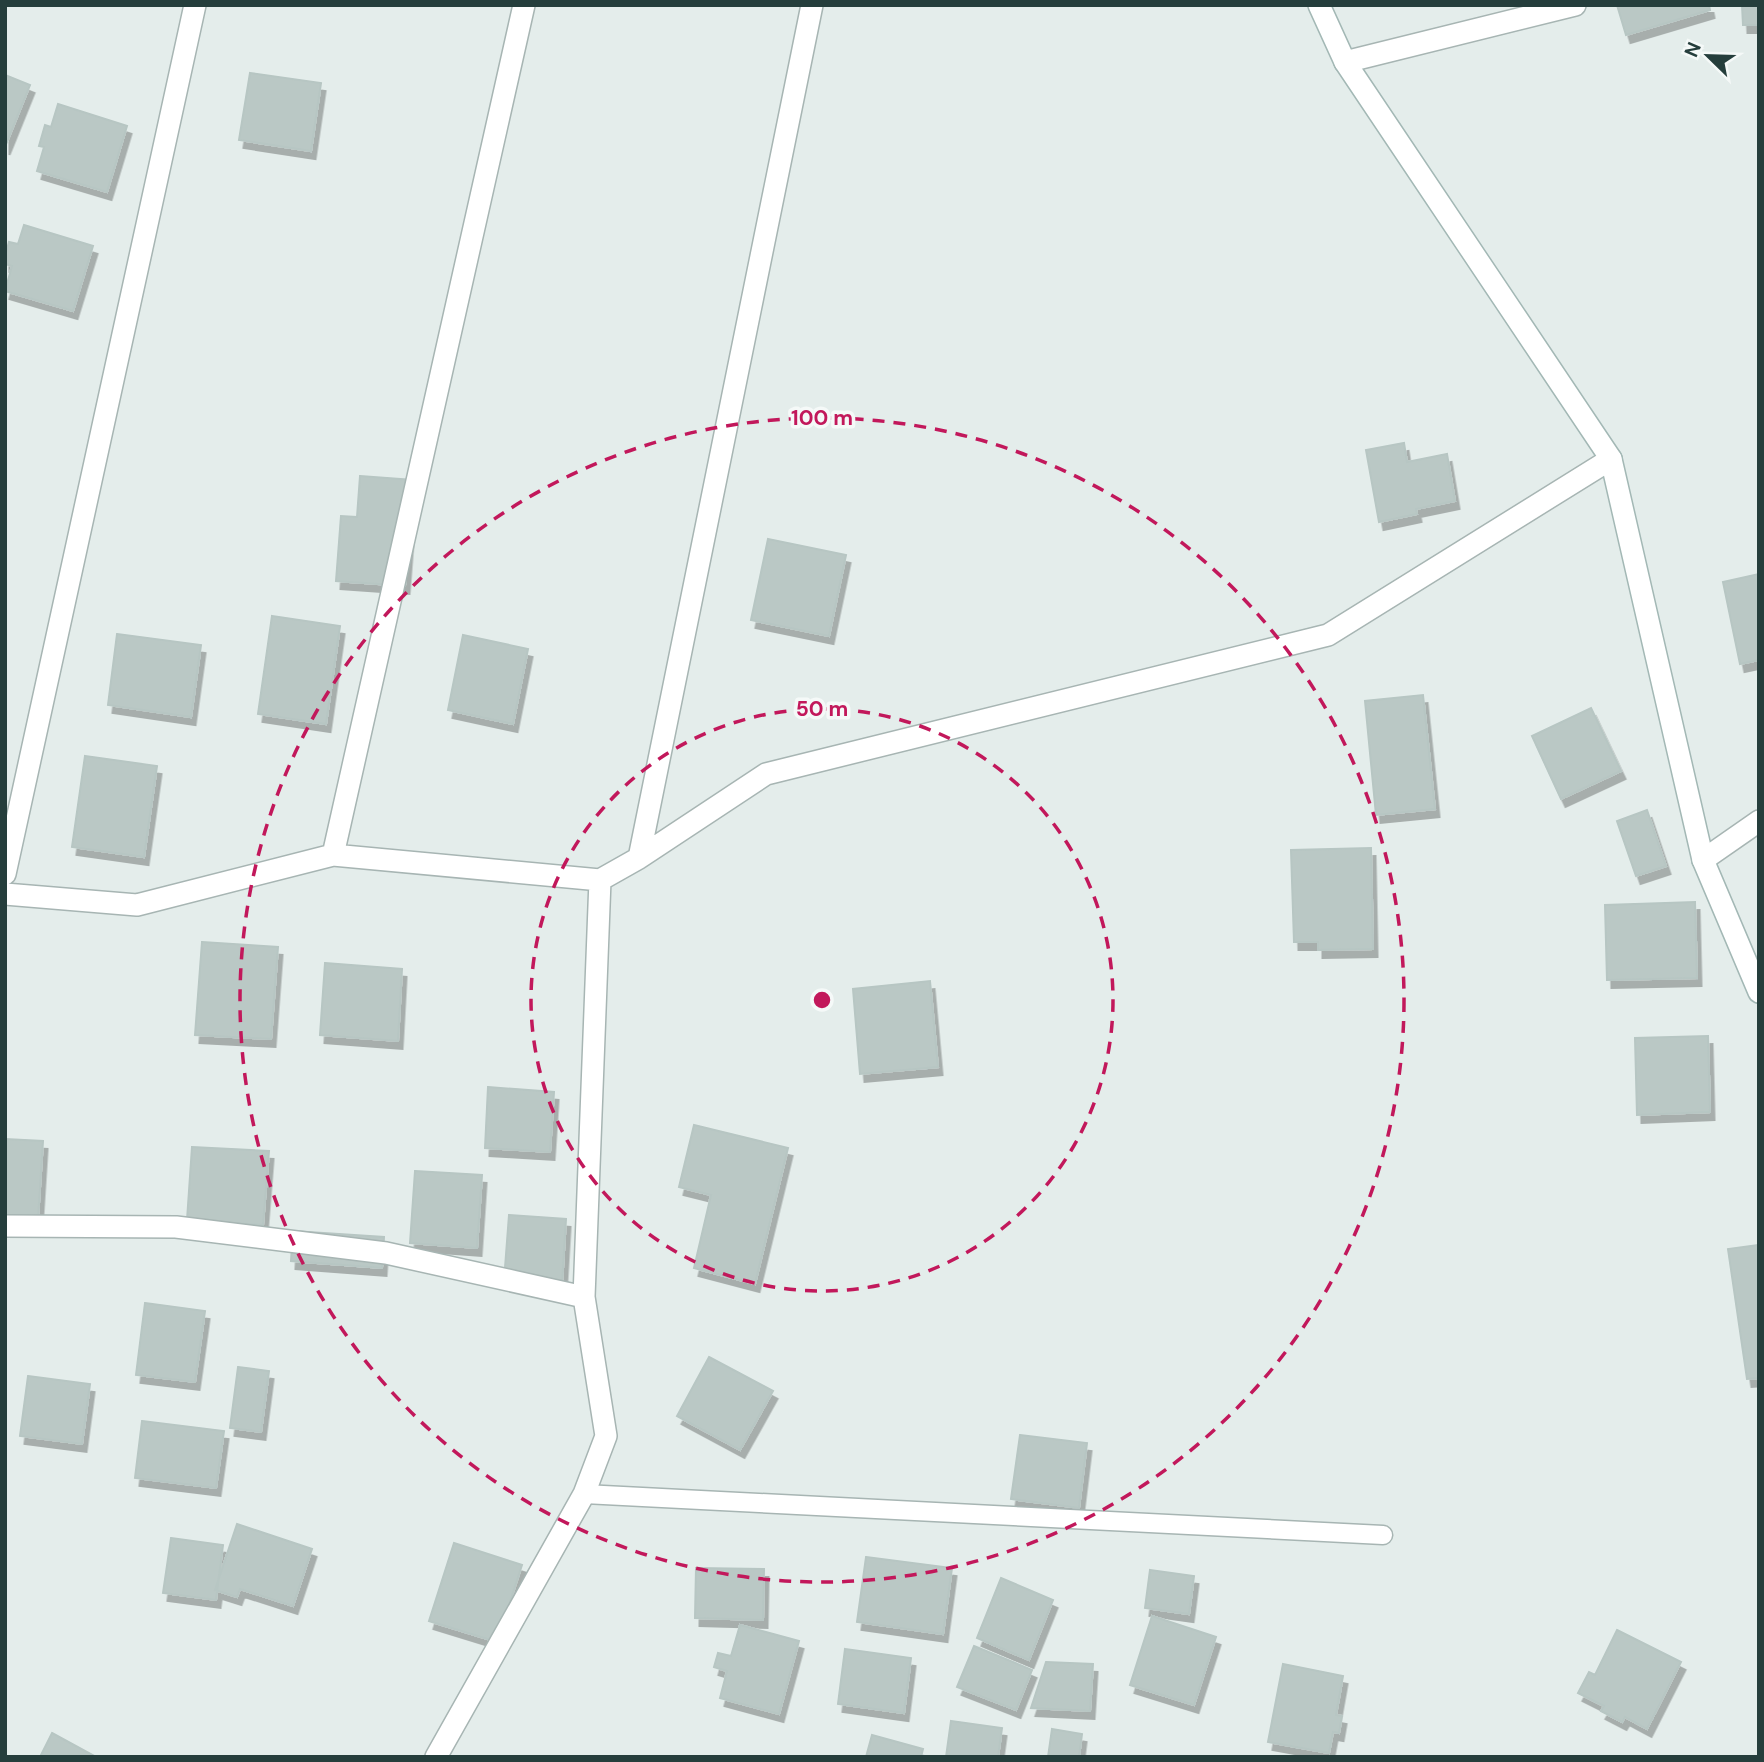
<svg xmlns="http://www.w3.org/2000/svg" width="1764" height="1762" viewBox="0 0 1764 1762" font-family="'DM Sans',sans-serif">
<defs>
<filter id="shadow"><feDropShadow dx="4.5" dy="8" stdDeviation="0" flood-color="#0004"/></filter>
</defs>
<rect width="100%" height="100%" fill="#e4edeb"/>
<!-- building -->
<path fill="#bac8c5" stroke="#b7c6c3" stroke-width="2" filter="url(#shadow)" d="M 1617,5 L 1709,5 L 1710,10 L 1626,35 Z
M 1742,5 L 1759,5 L 1759,25 L 1743,25 Z
M 250,73 L 321,83 L 311,151 L 239,140 Z
M 5,75 L 30,85 L 5,147 Z
M 58,104 L 127,126 L 107,192 L 37,171 L 44,147 L 39,146 L 45,125 L 51,127 Z
M 24,225 L 93,246 L 73,311 L 5,291 L 12,266 L 5,264 L 5,256 L 9,242 L 18,244 Z
M 1404,443 L 1407,462 L 1447,454 L 1455,501 L 1416,509 L 1417,514 L 1379,522 L 1366,450 Z
M 360,476 L 413,480 L 405,586 L 336,581 L 341,516 L 357,517 Z
M 768,539 L 846,555 L 829,636 L 751,620 Z
M 1759,574 L 1759,660 L 1740,664 L 1723,582 Z
M 272,616 L 340,626 L 326,724 L 258,714 Z
M 117,634 L 201,645 L 191,717 L 108,705 Z
M 463,635 L 528,649 L 513,724 L 448,710 Z
M 1423,695 L 1435,809 L 1376,815 L 1365,701 Z
M 1591,708 L 1621,771 L 1561,799 L 1532,736 Z
M 85,756 L 157,766 L 144,857 L 72,847 Z
M 1647,810 L 1666,866 L 1636,876 L 1617,821 Z
M 1371,848 L 1373,949 L 1318,950 L 1318,942 L 1294,942 L 1291,850 Z
M 1695,902 L 1697,978 L 1607,980 L 1605,905 Z
M 202,942 L 278,947 L 271,1039 L 195,1035 Z
M 325,963 L 402,969 L 398,1041 L 320,1035 Z
M 930,981 L 938,1067 L 860,1074 L 853,989 Z
M 1708,1036 L 1710,1112 L 1637,1115 L 1635,1038 Z
M 488,1087 L 554,1092 L 550,1152 L 485,1148 Z
M 694,1125 L 788,1148 L 755,1284 L 694,1268 L 711,1195 L 679,1187 Z
M 5,1139 L 43,1141 L 38,1219 L 5,1217 Z
M 192,1147 L 269,1151 L 263,1225 L 187,1220 Z
M 415,1171 L 482,1175 L 477,1248 L 410,1243 Z
M 509,1215 L 566,1219 L 562,1285 L 504,1281 Z
M 293,1231 L 384,1237 L 382,1268 L 291,1261 Z
M 1759,1245 L 1759,1378 L 1747,1379 L 1728,1249 Z
M 145,1303 L 205,1311 L 195,1382 L 136,1375 Z
M 709,1357 L 773,1391 L 740,1450 L 677,1416 Z
M 238,1367 L 269,1371 L 261,1432 L 230,1428 Z
M 28,1376 L 90,1384 L 82,1444 L 20,1436 Z
M 142,1421 L 224,1431 L 216,1488 L 135,1478 Z
M 1020,1435 L 1087,1443 L 1079,1508 L 1011,1499 Z
M 237,1524 L 312,1549 L 293,1606 L 240,1589 L 237,1597 L 215,1590 Z
M 171,1538 L 223,1545 L 216,1600 L 163,1593 Z
M 454,1543 L 522,1565 L 497,1642 L 429,1621 Z
M 866,1557 L 952,1568 L 943,1634 L 857,1622 Z
M 696,1568 L 764,1569 L 763,1620 L 695,1618 Z
M 1150,1570 L 1194,1576 L 1189,1614 L 1145,1608 Z
M 1001,1578 L 1053,1600 L 1029,1660 L 977,1638 Z
M 1152,1616 L 1216,1637 L 1194,1705 L 1130,1685 Z
M 740,1625 L 799,1641 L 779,1714 L 720,1698 L 727,1671 L 714,1667 L 718,1653 L 731,1656 Z
M 1617,1630 L 1681,1662 L 1647,1729 L 1625,1717 L 1622,1722 L 1601,1711 L 1604,1706 L 1578,1693 L 1589,1672 L 1595,1675 Z
M 974,1646 L 1032,1670 L 1016,1710 L 957,1687 Z
M 845,1649 L 911,1658 L 904,1713 L 838,1704 Z
M 1046,1662 L 1093,1664 L 1090,1711 L 1031,1708 Z
M 1283,1664 L 1343,1676 L 1336,1715 L 1342,1716 L 1339,1733 L 1333,1732 L 1329,1753 L 1268,1742 Z
M 951,1721 L 1002,1728 L 998,1757 L 946,1757 Z
M 1052,1729 L 1082,1734 L 1079,1757 L 1048,1757 Z
M 52,1733 L 96,1757 L 40,1757 Z
M 872,1735 L 923,1749 L 921,1757 L 866,1757 Z"/>
<g fill="none" stroke-linecap="round" stroke-linejoin="round">
<defs>
<path id="lane" d="M 584,1494 L 1383,1535"/>
<path id="street" d="M 1345,62 L 1575,5
M 333,855 L 524,5
M 639,858 L 812,5
M 1703,860 L 1759,821
M 5,874 L 195,5
M 5,894 L 137,905 L 333,855 L 600,880
M 5,1226 L 176,1227 L 386,1253 L 584,1297
M 436,1757 L 584,1494 L 606,1436 L 584,1297 L 600,880 L 639,858 L 766,774 L 1328,635 L 1611,459"/>
<path id="secondary" d="M 1319,5 L 1345,62 L 1611,459 L 1703,860 L 1759,992"/>
</defs>
<!-- lane casing -->
<use href="#lane" stroke="#a7b5b3" stroke-width="21"/>
<!-- street casing -->
<use href="#street" stroke="#a7b5b3" stroke-width="24"/>
<!-- secondary casing -->
<use href="#secondary" stroke="#a3b8b5" stroke-width="24"/>
<!-- lane -->
<use href="#lane" stroke="#fff" stroke-width="18"/>
<!-- street -->
<use href="#street" stroke="#fff" stroke-width="21"/>
<!-- secondary -->
<use href="#secondary" stroke="#fff" stroke-width="21"/>
</g>
<!-- distance rings -->
<g fill="none" stroke="#c2185b" stroke-width="3.5" stroke-dasharray="12 9">
<circle cx="822" cy="1000" r="291"/>
<circle cx="822" cy="1000" r="582"/>
</g>
<circle cx="822" cy="1000" r="10" fill="#c2185b" stroke="#f5f9f8" stroke-width="3.5"/>
<g font-size="21" text-anchor="middle" font-weight="bold" fill="#c2185b" stroke="#f5f9f8" stroke-width="7" stroke-linejoin="round" paint-order="stroke">
<text x="822" y="425">100 m</text>
<text x="822" y="716">50 m</text>
</g>
<!-- border -->
<rect width="1764" height="1762" fill="none" stroke="#253e3c" stroke-width="14"/>
<!-- north arrow -->
<g transform="translate(1708 56) rotate(293)" stroke="#f5f9f8" stroke-width="5" paint-order="stroke">
<path d="M0-5L12 26L0 18L-12 26Z" fill="#253e3c"/>
<text y="-10" font-size="19" font-weight="bold" text-anchor="middle" fill="#253e3c">N</text>
</g>
</svg>
